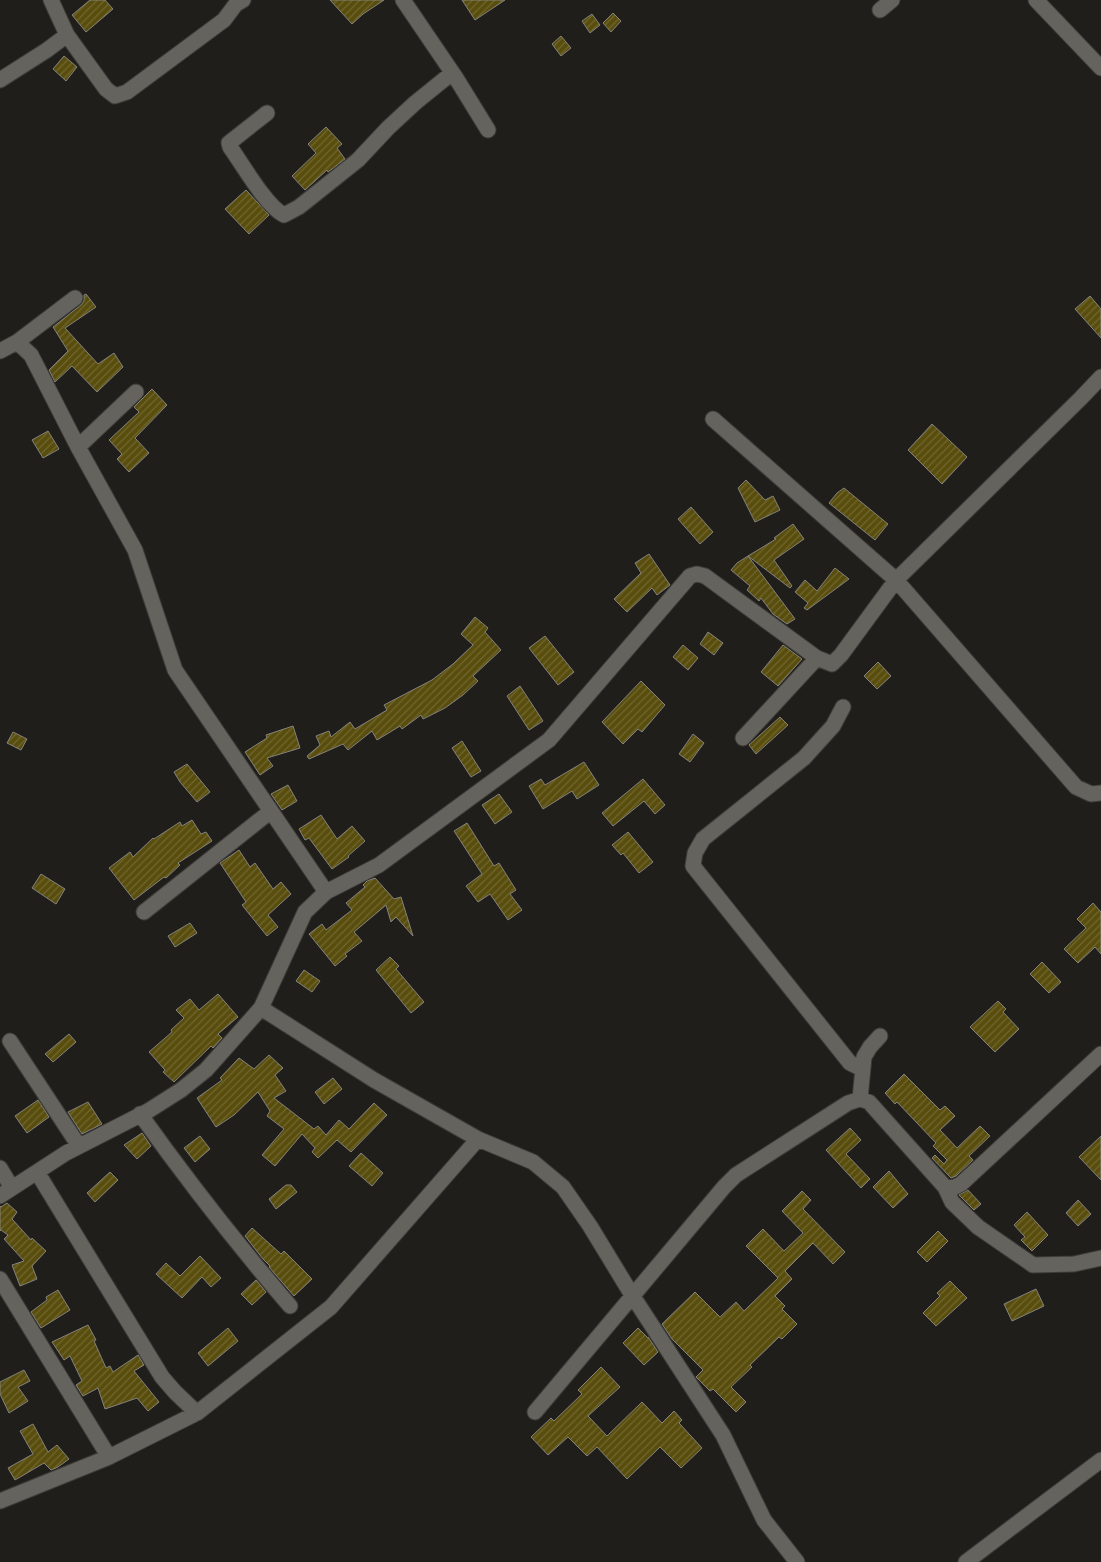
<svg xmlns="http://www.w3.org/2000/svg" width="1101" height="1562" viewBox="0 0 1101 1562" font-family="Cabin,sans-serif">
<defs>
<pattern id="building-hatch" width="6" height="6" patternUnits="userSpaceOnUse" patternTransform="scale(1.25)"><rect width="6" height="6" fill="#584d0c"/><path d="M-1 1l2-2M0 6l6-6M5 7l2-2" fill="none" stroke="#716730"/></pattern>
</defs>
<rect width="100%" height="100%" fill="#1f1e1a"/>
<!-- building -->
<path fill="url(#building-hatch)" stroke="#84837e" d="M 90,0 L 105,0 L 113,9 L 86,32 L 72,15 Z
M 330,0 L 384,0 L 363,14 L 352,24 Z
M 462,0 L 505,0 L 475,20 Z
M 613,13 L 621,21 L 611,32 L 603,23 Z
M 592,14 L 600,25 L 590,33 L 582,21 Z
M 561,36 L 571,48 L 561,56 L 552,44 Z
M 64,56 L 77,67 L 66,81 L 53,69 Z
M 326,127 L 342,144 L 337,148 L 345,159 L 328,172 L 327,170 L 305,190 L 292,176 L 316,153 L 308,144 Z
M 246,190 L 269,215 L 249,234 L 225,209 Z
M 86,294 L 96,307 L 65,328 L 98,364 L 114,353 L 123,367 L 97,392 L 72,366 L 55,382 L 49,370 L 68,351 L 53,327 L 81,305 L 84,301 L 84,295 Z
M 1090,296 L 1101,309 L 1101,338 L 1075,309 Z
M 152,389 L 167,405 L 135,438 L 149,453 L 129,472 L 117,459 L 122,454 L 109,440 L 139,412 L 134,407 Z
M 932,424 L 967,457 L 942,484 L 908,450 Z
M 48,431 L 59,449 L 43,458 L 32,440 Z
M 746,480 L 765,500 L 773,496 L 780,510 L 755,522 L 738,488 Z
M 844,488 L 888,524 L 875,540 L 829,503 L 837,493 Z
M 691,507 L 713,532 L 700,544 L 678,519 Z
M 793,524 L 804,539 L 774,560 L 792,586 L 790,588 L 748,556 L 776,539 L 774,538 Z
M 649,554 L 670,585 L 657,595 L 652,588 L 627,612 L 614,599 L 641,573 L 635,563 Z
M 748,556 L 795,619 L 787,624 L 773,614 L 761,598 L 759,601 L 747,590 L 750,586 L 731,570 L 737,563 Z
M 835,568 L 849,579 L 807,610 L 804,608 L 808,603 L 795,592 L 805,580 L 817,591 Z
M 475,617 L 488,628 L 485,632 L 501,650 L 473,676 L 478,681 L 463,695 L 445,708 L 423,719 L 421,715 L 402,729 L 400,726 L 377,740 L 372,731 L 348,750 L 343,744 L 309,759 L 307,756 L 320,745 L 316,736 L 329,731 L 331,737 L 350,722 L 355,729 L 387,710 L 384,705 L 432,680 L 453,664 L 473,645 L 461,634 Z
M 708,632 L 723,643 L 714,655 L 700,644 Z
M 545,636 L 574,672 L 558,685 L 529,648 Z
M 683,645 L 698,658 L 688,670 L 673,657 Z
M 783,645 L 802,659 L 778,686 L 761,672 Z
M 878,662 L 891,676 L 877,689 L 864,676 Z
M 641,681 L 665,705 L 642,732 L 638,729 L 623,744 L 602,722 Z
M 520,686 L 543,721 L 529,730 L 507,696 Z
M 780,717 L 788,725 L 756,754 L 749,745 Z
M 293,726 L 300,748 L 267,758 L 273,766 L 260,775 L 245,752 L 267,738 L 266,735 Z
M 13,732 L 27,739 L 21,750 L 7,743 Z
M 693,734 L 704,743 L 690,762 L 679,754 Z
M 462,741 L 481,771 L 471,777 L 452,748 Z
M 584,762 L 599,785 L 577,799 L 572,791 L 543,809 L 529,786 L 541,779 L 545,785 Z
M 187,764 L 210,792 L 197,802 L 180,782 L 174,772 Z
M 643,779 L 665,805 L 655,814 L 644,801 L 613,826 L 602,813 Z
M 288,785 L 297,801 L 282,810 L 271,794 Z
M 499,794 L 512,812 L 495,824 L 482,805 Z
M 321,815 L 337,839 L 352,826 L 365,841 L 348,856 L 349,857 L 332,869 L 309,838 L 305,840 L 299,829 Z
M 192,820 L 201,834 L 206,832 L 212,841 L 178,863 L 180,865 L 166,878 L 164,877 L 134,900 L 109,868 L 130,852 L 133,857 L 153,838 L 154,839 L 180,822 L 182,826 Z
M 467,823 L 494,866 L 499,863 L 516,890 L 510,894 L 522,910 L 508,920 L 490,894 L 478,902 L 466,886 L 482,874 L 454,831 Z
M 628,832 L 653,862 L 639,873 L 623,853 L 621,855 L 612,845 Z
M 239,850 L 250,867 L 255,863 L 273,889 L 281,882 L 291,894 L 268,915 L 278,927 L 267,936 L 242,905 L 246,902 L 220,863 Z
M 41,874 L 65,889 L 56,904 L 32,888 Z
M 375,878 L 394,899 L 401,897 L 413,936 L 396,917 L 391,922 L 386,905 L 354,932 L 362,941 L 345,954 L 347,956 L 335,966 L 309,934 L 322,924 L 326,930 L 352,910 L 346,903 L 365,887 L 363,885 L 367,881 Z
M 1093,903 L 1101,912 L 1101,954 L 1095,947 L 1078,963 L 1064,949 L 1086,928 L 1077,919 Z
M 190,923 L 197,933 L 175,947 L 168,936 Z
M 390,957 L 399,966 L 396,969 L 424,1002 L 411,1013 L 376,970 Z
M 1042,962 L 1061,982 L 1049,993 L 1030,974 Z
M 304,970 L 320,981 L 312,992 L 296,981 Z
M 218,994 L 238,1017 L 218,1034 L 222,1038 L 213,1048 L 211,1046 L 174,1082 L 163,1072 L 165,1070 L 149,1052 L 172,1032 L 171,1030 L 184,1018 L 176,1010 L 190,999 L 199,1010 Z
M 998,1001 L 1006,1009 L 1003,1012 L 1019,1029 L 995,1052 L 970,1027 Z
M 69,1034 L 76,1042 L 53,1062 L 45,1054 Z
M 269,1055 L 283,1068 L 275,1075 L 286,1091 L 274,1098 L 314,1129 L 318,1126 L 326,1135 L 339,1120 L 349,1129 L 374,1103 L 387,1115 L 351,1152 L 337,1140 L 318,1158 L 312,1152 L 315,1148 L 302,1134 L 275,1166 L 262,1155 L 284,1129 L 267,1116 L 270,1111 L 258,1092 L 234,1115 L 216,1127 L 197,1098 L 222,1080 L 220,1078 L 239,1058 L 254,1069 Z
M 904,1074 L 940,1110 L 945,1106 L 955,1116 L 940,1130 L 957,1148 L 980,1126 L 990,1136 L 969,1156 L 973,1160 L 956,1176 L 951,1178 L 932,1158 L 935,1155 L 944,1164 L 947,1160 L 933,1146 L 936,1143 L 897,1102 L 895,1104 L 885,1093 Z
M 333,1078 L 342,1089 L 324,1104 L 315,1092 Z
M 38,1100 L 49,1117 L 27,1133 L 15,1116 Z
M 88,1102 L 102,1124 L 82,1134 L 68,1112 Z
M 850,1128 L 861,1140 L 846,1154 L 870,1179 L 861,1188 L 826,1150 Z
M 142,1133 L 151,1146 L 137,1159 L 124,1145 Z
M 200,1136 L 210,1149 L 195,1162 L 184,1148 Z
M 1101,1136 L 1101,1180 L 1079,1157 Z
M 361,1153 L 383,1173 L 372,1186 L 349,1166 Z
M 889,1171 L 908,1194 L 893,1208 L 873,1187 Z
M 110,1172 L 118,1180 L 95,1202 L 87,1193 Z
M 286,1185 L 291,1185 L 297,1192 L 276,1209 L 269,1199 Z
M 968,1190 L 981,1204 L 974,1210 L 959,1195 Z
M 802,1191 L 811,1200 L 803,1209 L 845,1252 L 833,1264 L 813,1243 L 785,1271 L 792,1279 L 775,1296 L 785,1306 L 782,1309 L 797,1324 L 782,1339 L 779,1337 L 750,1365 L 752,1367 L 731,1387 L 746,1402 L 736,1412 L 713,1389 L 710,1391 L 696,1377 L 703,1370 L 672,1339 L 662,1324 L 695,1292 L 720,1317 L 736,1302 L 744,1311 L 778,1278 L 746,1246 L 763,1229 L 784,1251 L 803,1233 L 782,1211 Z
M 1078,1200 L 1091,1214 L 1078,1226 L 1066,1213 Z
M 7,1203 L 17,1212 L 12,1219 L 31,1240 L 32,1238 L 46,1251 L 32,1266 L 37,1279 L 20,1286 L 12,1265 L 24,1261 L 4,1239 L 8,1235 L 1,1230 L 0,1231 L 0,1206 L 1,1207 Z
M 1027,1212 L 1048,1235 L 1032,1251 L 1021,1240 L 1025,1237 L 1014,1225 Z
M 252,1228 L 281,1254 L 284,1251 L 312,1279 L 294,1296 L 269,1267 L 270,1266 L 263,1259 L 245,1236 Z
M 938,1231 L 948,1241 L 927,1262 L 917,1252 Z
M 200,1256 L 221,1278 L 211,1287 L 202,1277 L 182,1298 L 156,1274 L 166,1263 L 180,1276 Z
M 256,1280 L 266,1292 L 252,1305 L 241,1294 Z
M 950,1281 L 967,1298 L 936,1326 L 923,1313 L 940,1296 L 937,1293 Z
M 1036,1289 L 1044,1306 L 1012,1321 L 1004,1304 Z
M 58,1290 L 70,1310 L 41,1328 L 31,1312 L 47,1300 L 46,1297 Z
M 88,1325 L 96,1340 L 94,1341 L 106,1368 L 110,1366 L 113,1372 L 138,1355 L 144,1365 L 134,1371 L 159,1402 L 148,1411 L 137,1398 L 105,1409 L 98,1388 L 83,1396 L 76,1385 L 82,1381 L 70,1356 L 64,1360 L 52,1342 Z
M 228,1328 L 238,1341 L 208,1366 L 198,1353 Z
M 638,1328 L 648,1338 L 648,1337 L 658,1352 L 644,1365 L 623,1343 Z
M 601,1367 L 620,1387 L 588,1416 L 607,1436 L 642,1402 L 662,1423 L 674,1411 L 682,1420 L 679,1423 L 702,1448 L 681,1468 L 660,1447 L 627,1479 L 597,1447 L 587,1456 L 568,1437 L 548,1455 L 531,1437 L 551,1418 L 554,1421 L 582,1394 L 578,1390 Z
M 24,1370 L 30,1381 L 18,1387 L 28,1401 L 9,1413 L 0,1394 L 0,1382 Z
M 33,1424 L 48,1452 L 57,1445 L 69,1459 L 58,1467 L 51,1470 L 44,1463 L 15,1480 L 8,1468 L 33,1454 L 20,1431 Z"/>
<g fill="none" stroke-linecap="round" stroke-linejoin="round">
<defs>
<path id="minor" d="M 51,0 L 67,35
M 403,0 L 456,78 L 488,130
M 1036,0 L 1101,68
M 880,10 L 892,0
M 0,80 L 47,50 L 67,35 L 106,89 L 115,96 L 127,92 L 224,20 L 236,4 L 243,0
M 267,113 L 229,143 L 230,147 C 243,165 266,206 284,215 L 299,207 L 358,160 L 388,128 L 415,103 L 452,73
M 17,342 L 31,355 L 78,447 L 135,550 L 175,670 L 326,892
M 0,351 L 17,342 L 75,298
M 713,419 L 896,580 L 1076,787 L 1091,794 L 1101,793
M 78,447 L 136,392
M 843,707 L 833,726 L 804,758 L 703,839 L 695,853 L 693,866 L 850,1063 L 862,1069
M 743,738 L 817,658
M 144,912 L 271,811
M 261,1008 L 374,1080 L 478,1139
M 10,1041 L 79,1146
M 860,1099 L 864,1057 L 870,1047 L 880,1036
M 140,1114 C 187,1180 237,1244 290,1306
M 0,1168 L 12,1188
M 37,1172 L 162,1377 L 175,1392 L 197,1413
M 945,1187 L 953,1188 L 961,1184 L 1101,1054
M 0,1196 L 66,1153 L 148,1111 L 181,1090 L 206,1070 L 261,1008 L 305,912 L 326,892 L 379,865 L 549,740 L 690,576 L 697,574 L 705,576 L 817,658 L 832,664 L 841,655 L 896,580 L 1081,398 L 1101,377
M 0,1279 L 109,1457
M 535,1412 L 724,1187 L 736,1175 L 848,1103 L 860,1099 L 869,1102 L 945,1187 L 952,1202 L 978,1227 L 1033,1265 L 1074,1264 L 1101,1258
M 0,1501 L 109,1457 L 197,1413 L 331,1307 L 478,1139 L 533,1162 L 563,1187 L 590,1226 L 632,1295 L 723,1435 L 764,1520 L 797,1562
M 966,1562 L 1101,1460"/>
</defs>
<!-- minor casing -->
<use href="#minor" stroke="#3d3c39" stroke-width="17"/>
<!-- minor -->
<use href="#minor" stroke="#64635e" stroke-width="15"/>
</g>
</svg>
